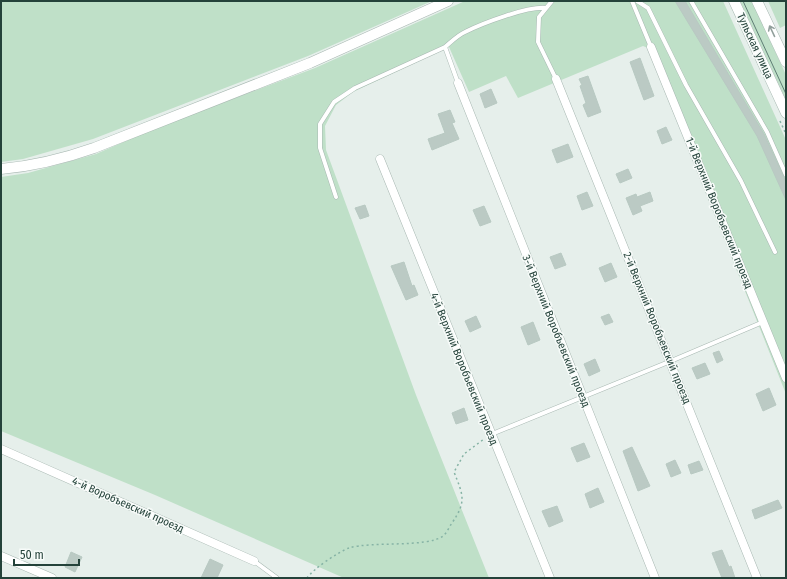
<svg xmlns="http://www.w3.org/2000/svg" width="787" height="579" viewBox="0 0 787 579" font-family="'Fira Sans Condensed',sans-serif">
<rect width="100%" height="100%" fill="#e6efeb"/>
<!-- green -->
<path fill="#bfe0c8" d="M 1,1 L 432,1 L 308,56 L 93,139 L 23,159 L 1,162 Z
M 465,1 L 723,1 L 786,140 L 786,394 L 648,48 L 643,46 L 518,98 L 506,76 L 469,92 L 449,47 L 353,92 L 336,105 L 325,126 L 326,150 L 416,395 L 489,578 L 344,578 L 155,495 L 1,431 L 1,177 L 28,173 L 96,154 L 158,127 L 315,68 Z
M 740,1 L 752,1 L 786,75 L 786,100 Z
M 768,1 L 786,1 L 786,25 L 780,28 Z"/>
<!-- building -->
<path fill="#bbcac4" stroke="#b8c9c2" d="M 675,1 L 685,1 L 764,134 L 786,182 L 786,200 L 757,136 Z
M 640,58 L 654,96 L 644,100 L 630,62 Z
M 588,76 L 601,112 L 588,117 L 583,105 L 586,103 L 580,86 L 582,85 L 579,79 Z
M 491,89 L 497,103 L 485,108 L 480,94 Z
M 450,110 L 455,122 L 452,123 L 459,139 L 432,150 L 428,139 L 445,133 L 438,114 Z
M 666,127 L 672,140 L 662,144 L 657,131 Z
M 568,144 L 573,157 L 557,163 L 552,150 Z
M 628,169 L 632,178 L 620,183 L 616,174 Z
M 587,192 L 593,206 L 582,210 L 577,196 Z
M 650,192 L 653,201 L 640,206 L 642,211 L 633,215 L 626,198 L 636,194 L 637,197 Z
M 365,205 L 369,216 L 360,219 L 355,208 Z
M 484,206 L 491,222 L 480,226 L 473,210 Z
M 561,253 L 566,265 L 555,269 L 550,257 Z
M 404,262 L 412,286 L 414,285 L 418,295 L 406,300 L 391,266 Z
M 611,263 L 617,277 L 605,282 L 599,268 Z
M 609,314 L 613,322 L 605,325 L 601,317 Z
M 476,316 L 481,327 L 470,332 L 465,321 Z
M 533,322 L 540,340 L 528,345 L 521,327 Z
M 719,351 L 723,360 L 717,363 L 713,353 Z
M 595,359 L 600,371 L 589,376 L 584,364 Z
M 705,363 L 710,374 L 697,379 L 692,368 Z
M 769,388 L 776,405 L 763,411 L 756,394 Z
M 464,408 L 468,420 L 456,424 L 452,413 Z
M 584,443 L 590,457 L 577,462 L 571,448 Z
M 632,447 L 650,486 L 638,491 L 623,451 Z
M 675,460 L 681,473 L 671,477 L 666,464 Z
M 699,461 L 703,470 L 691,474 L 688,465 Z
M 598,488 L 604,502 L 590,508 L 585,494 Z
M 778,500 L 782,508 L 755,519 L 752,510 Z
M 557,506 L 563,521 L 549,527 L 542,511 Z
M 722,550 L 729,567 L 731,566 L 735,578 L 722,578 L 712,553 Z
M 71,552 L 82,557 L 75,572 L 65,567 Z
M 210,559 L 223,565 L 217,578 L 201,578 Z"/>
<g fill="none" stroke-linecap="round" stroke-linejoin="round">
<defs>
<path id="service" d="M 552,1 L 539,17 L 538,42 L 556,79
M 632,1 L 651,47
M 637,1 L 648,8 L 686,85 L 741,181 L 775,252
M 691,1 L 767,132 L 786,175
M 445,47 C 451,42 458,35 465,32 C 483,23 528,6 546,8
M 336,197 L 320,148 L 320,124 L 334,102 L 355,88 L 445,47 L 458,83
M 492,434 L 671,361 L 763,322
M 254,561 L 277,578"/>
<path id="minor" d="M 651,47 L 786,378
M 556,79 L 757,578
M 458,83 L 655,578
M 380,159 L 550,578
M 1,449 L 254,561
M 1,556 L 52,578"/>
<path id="tertiary" d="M 734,1 L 786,113
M 757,1 L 786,62
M 1,169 C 34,166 63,159 94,148 L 310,63 L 448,1"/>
</defs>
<!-- service casing -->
<use href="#service" stroke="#a8b8b2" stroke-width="5"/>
<!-- minor casing -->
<use href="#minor" stroke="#a8b8b2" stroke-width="9"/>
<!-- tertiary casing -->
<use href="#tertiary" stroke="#a8b8b2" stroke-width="11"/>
<!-- path -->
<path stroke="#86b3a5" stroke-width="1.5" stroke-dasharray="2 3" stroke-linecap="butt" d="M 780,121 L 786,134
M 307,578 C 313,569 338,552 349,548 C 371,541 427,548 443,536 C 447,533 449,527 452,523 C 467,501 463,495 454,472 L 464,454 L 484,439"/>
<!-- service -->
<use href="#service" stroke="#fff" stroke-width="4"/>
<!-- minor -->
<use href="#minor" stroke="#fff" stroke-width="8"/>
<!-- tertiary -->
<use href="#tertiary" stroke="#fff" stroke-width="10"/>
<!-- tram -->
<path stroke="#5f7d75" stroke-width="1" d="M 743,1 L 786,94"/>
</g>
<!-- one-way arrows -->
<defs><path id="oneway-shaft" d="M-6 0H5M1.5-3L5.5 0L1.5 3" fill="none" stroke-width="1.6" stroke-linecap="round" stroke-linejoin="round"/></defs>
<use stroke="#92a09c" href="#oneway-shaft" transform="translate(772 31) rotate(-115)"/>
<g text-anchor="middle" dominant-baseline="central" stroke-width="3" stroke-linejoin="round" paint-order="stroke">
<!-- street labels -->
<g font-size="11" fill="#24423a" stroke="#f7fbf9">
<text transform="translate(755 46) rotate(65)">Тульская улица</text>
<text transform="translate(719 213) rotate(68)">1-й Верхний Воробъевский проезд</text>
<text transform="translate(657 328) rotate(68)">2-й Верхний Воробъевский проезд</text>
<text transform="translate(556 331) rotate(68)">3-й Верхний Воробъевский проезд</text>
<text transform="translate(464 369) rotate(68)">4-й Верхний Воробъевский проезд</text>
<text transform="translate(128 505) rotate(24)">4-й Воробъевский проезд</text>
</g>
</g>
<!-- border -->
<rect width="787" height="579" fill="none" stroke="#24423a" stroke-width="4"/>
<!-- scale -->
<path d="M14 559v6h65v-6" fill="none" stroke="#24423a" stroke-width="2"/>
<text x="20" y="559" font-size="12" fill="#24423a" stroke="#f7fbf9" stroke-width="3" paint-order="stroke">50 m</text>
</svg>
